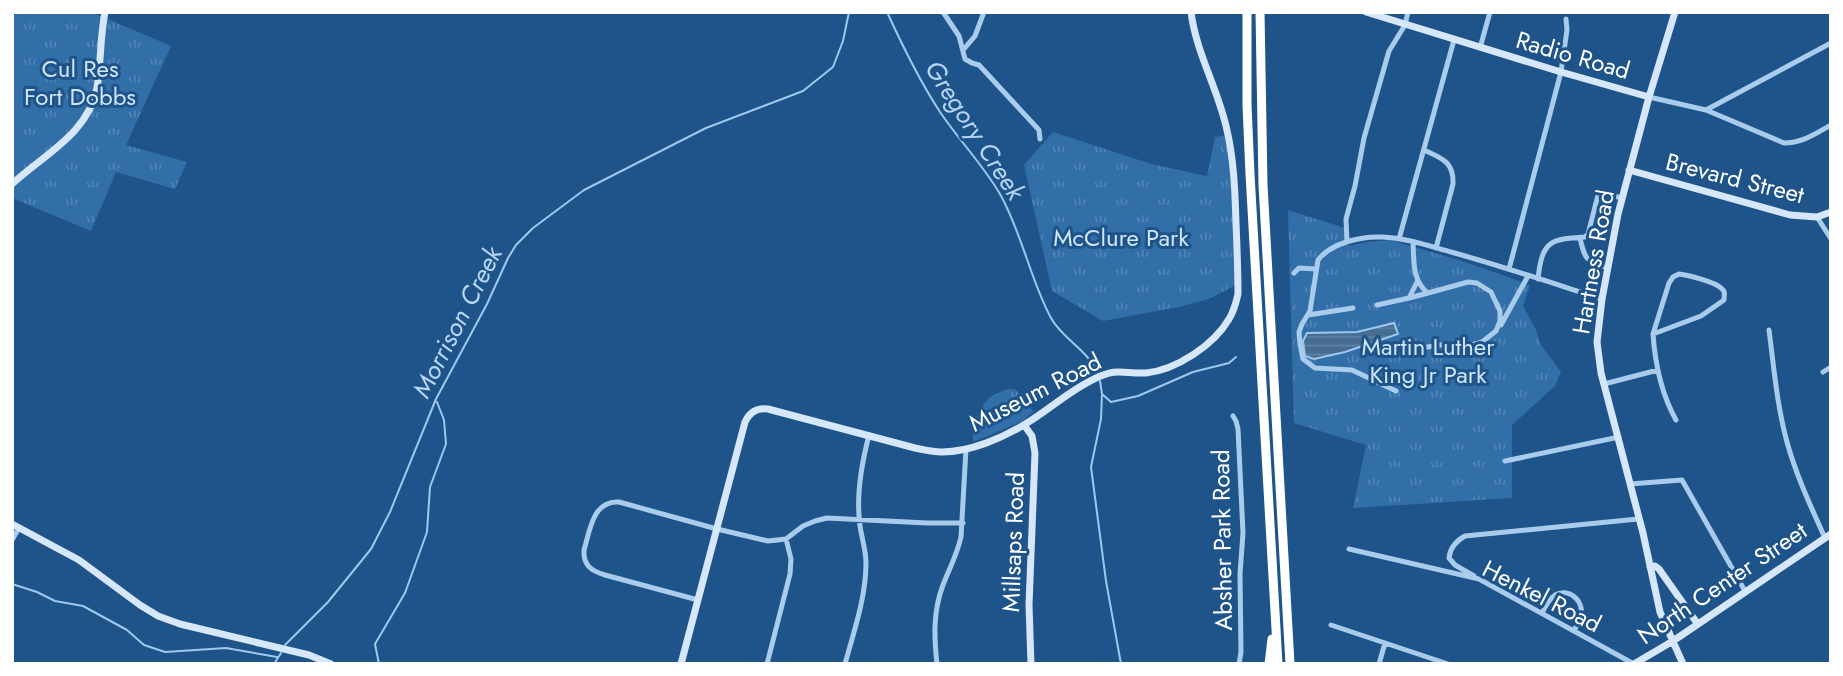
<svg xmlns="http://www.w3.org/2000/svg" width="1843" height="676" viewBox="0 0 1843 676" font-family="Jost,sans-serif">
<defs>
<pattern id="park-tufts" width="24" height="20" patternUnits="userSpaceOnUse" patternTransform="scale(1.75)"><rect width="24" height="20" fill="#326fa8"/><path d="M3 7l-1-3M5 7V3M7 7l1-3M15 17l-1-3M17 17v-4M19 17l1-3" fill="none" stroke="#5185b5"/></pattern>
<pattern id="water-rules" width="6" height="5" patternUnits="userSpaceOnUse" patternTransform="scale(1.75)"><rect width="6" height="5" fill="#456c92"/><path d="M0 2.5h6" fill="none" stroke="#6182a2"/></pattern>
</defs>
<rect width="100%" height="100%" fill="#1e548a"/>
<!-- park -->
<path fill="url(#park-tufts)" d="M 12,12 L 91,12 L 171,46 L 126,145 L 187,162 L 175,189 L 116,172 L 91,231 L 12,198 Z
M 1053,132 L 1151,164 L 1207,176 L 1215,137 L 1228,135 L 1238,284 L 1209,299 L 1179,307 L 1103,321 L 1052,291 L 1024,165 Z
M 1288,210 L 1348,229 L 1347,238 L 1349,246 L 1367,242 L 1390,240 L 1465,262 L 1530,285 L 1523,306 L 1536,330 L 1541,345 L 1561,372 L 1555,386 L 1512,425 L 1512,498 L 1353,508 L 1366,445 L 1294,423 Z
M 1008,389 L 1014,389 L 1025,398 L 1033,412 L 1021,422 L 973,442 C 973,427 978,405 992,396 C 996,393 1003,391 1008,389 Z"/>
<!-- water -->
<path fill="url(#water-rules)" stroke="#9ec8ed" stroke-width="2" d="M 1394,323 L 1398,334 L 1345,352 L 1314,359 L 1305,356 L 1303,341 L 1307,333 L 1357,332 Z"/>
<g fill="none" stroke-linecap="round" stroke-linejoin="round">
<!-- stream -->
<path stroke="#9ec8ed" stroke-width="2" d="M 887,12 C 903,47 919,80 940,112 C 959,140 983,165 1000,194 C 1022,233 1030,279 1051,318 C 1063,340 1089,350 1099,376
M 1100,381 L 1102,394 L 1101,419 L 1091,467 L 1106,581 L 1121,664
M 1102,394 L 1111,402 L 1138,396 L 1193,372 L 1229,363 L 1236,357
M 12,584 L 37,592 L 55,601 L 83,606 L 127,630 L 144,645 L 165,652 L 226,648 L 277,657
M 285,645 L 328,602 L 371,549 L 390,512 L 436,399 L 487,304 L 508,258 L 516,245 L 533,228 L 584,190 L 706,128 L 803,91 L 833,67 L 843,41 L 849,12
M 274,664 L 281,653
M 379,664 L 375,644 L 405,593 L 427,532 L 430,487 L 446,444 L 444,420 L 437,402"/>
<!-- street -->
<path stroke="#aaccec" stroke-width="5" d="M 943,12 L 959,36 L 965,59 L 972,63 L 979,65 L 1039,130 L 1040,139
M 1480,48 L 1490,12
M 964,49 L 975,36 L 984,12
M 1649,97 L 1706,110 L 1784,143 C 1802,143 1815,134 1831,125
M 1706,110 L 1831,43
M 1424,150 C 1441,158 1454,161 1453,184 L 1436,248
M 1817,217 L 1831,239
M 1580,238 C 1585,260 1586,261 1608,268
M 1399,239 L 1454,40
M 1347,242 L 1346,219 L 1355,186 L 1364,138 L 1389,51 L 1405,25 L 1408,12
M 1413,242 C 1414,261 1412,281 1428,293 L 1468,282 L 1477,283 L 1491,292 L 1500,311 L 1500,321 L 1496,331 L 1482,342 L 1472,345 L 1440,345 L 1416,349
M 1509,269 L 1561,72 L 1567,30 L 1566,19
M 1294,273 L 1299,268 L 1316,269
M 1679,274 C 1688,275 1715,282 1721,288 C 1726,292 1724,294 1724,300 L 1701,316 L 1653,334 L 1669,283 L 1673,277 Z
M 1538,279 C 1542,241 1550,239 1585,237 L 1588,234 L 1598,195 L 1603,193 L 1622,198
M 1409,298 L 1428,293
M 1377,305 L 1409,298 L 1417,282
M 1308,315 L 1353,308
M 1501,325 L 1528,276
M 1769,330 C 1774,368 1777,406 1787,442 C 1796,475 1811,507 1825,538
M 1653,334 C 1655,363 1662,395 1676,420
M 1823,372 L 1831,367
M 1604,384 L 1658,370
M 1396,391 L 1352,370 L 1315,368 L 1303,359 L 1300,344 L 1299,332 L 1302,324 L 1310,311 L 1318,260 C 1331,243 1361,236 1382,237 C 1406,238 1429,246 1451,252 C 1502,266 1552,283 1602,299
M 1233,416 L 1236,421 L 1238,429 L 1243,533 L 1240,574 L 1241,652 L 1239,664
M 1505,461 L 1619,437
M 1630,484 L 1682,480 L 1745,591
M 12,540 L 19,528
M 1349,549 L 1479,579 L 1634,664
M 1474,576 L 1455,565 L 1449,558 C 1450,547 1456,541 1465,536 L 1638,519
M 698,600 L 605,575 C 591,571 583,565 584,550 C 590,530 593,500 619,502 L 717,529 L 768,541 L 786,539 L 803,526 L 815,521 L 827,518 L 927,523 L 963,523
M 1542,613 C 1545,607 1549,599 1555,595 C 1569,587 1584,601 1581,615 C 1580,620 1576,626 1574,631
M 1331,625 L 1448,664
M 767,664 L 790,574 L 791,559 L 786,539
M 845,664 C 854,631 866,597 866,563 C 866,547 859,531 859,515 C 857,488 862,462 869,435
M 937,664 C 934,637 933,611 943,585 C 949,569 957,555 961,537 L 966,449
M 1379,664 L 1385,643"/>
<!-- secondary -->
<path stroke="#d6e7f9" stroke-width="7" d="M 1366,12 L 1561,72 L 1649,97
M 1675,12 L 1649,97 L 1618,214 L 1602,299 L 1597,342 L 1601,373 L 1643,533 L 1660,612 L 1683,664
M 1629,170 L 1790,215 L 1817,217 L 1831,212
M 12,184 C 43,155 88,134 97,88 C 101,63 100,37 105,12
M 1024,425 L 1032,436 L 1035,453 L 1029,605 L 1031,664
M 12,524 L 79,560 L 140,605 L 158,616 L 180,624 L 309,655 L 331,664
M 1650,567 L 1655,566 L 1659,569 L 1697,623
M 681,664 L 745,422 C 750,412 756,408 768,409 L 915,448 C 924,450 933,452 942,452 C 970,452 1003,438 1027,423 C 1050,409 1069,391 1094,379 C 1118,367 1123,374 1146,373 C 1176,370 1214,345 1229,319 C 1234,311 1236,303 1238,294 C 1238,270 1237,247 1236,223 C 1235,191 1234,158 1226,126 C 1217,87 1196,52 1191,12
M 1634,664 L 1673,641 L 1831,534"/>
<!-- highway -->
<path stroke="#fff" stroke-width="9" d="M 1247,12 L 1247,105 L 1250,174 L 1278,664
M 1260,12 L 1263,185 L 1290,664
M 1269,664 L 1272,639"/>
</g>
<g text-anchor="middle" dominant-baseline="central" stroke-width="6" stroke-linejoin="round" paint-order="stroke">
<!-- street labels -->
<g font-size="24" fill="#fff" stroke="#1e548a">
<text transform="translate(1573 55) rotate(16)">Radio Road</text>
<text transform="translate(1735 178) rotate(14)">Brevard Street</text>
<text transform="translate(1593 262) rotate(-80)">Hartness Road</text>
<text transform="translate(1035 392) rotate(-27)">Museum Road</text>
<text transform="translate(1222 540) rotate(-91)">Absher Park Road</text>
<text transform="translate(1013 542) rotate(-88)">Millsaps Road</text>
<text transform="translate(1722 583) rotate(-34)">North Center Street</text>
<text transform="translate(1542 596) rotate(27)">Henkel Road</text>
</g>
<!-- park labels -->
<g font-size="24" fill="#cfe5f9" stroke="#1e548a">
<text x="80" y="68">Cul Res<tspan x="80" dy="28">Fort Dobbs</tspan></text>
<text x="1121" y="237">McClure Park</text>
<text x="1428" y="346">Martin Luther<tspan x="1428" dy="28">King Jr Park</tspan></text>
</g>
<!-- water labels -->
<g font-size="26" font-style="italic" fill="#b6d6f3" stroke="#1e548a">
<text transform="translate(975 130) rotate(57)">Gregory Creek</text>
<text transform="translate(457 322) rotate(-63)">Morrison Creek</text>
</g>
</g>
<!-- border -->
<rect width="1843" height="676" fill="none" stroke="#ffffff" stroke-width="28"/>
</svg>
